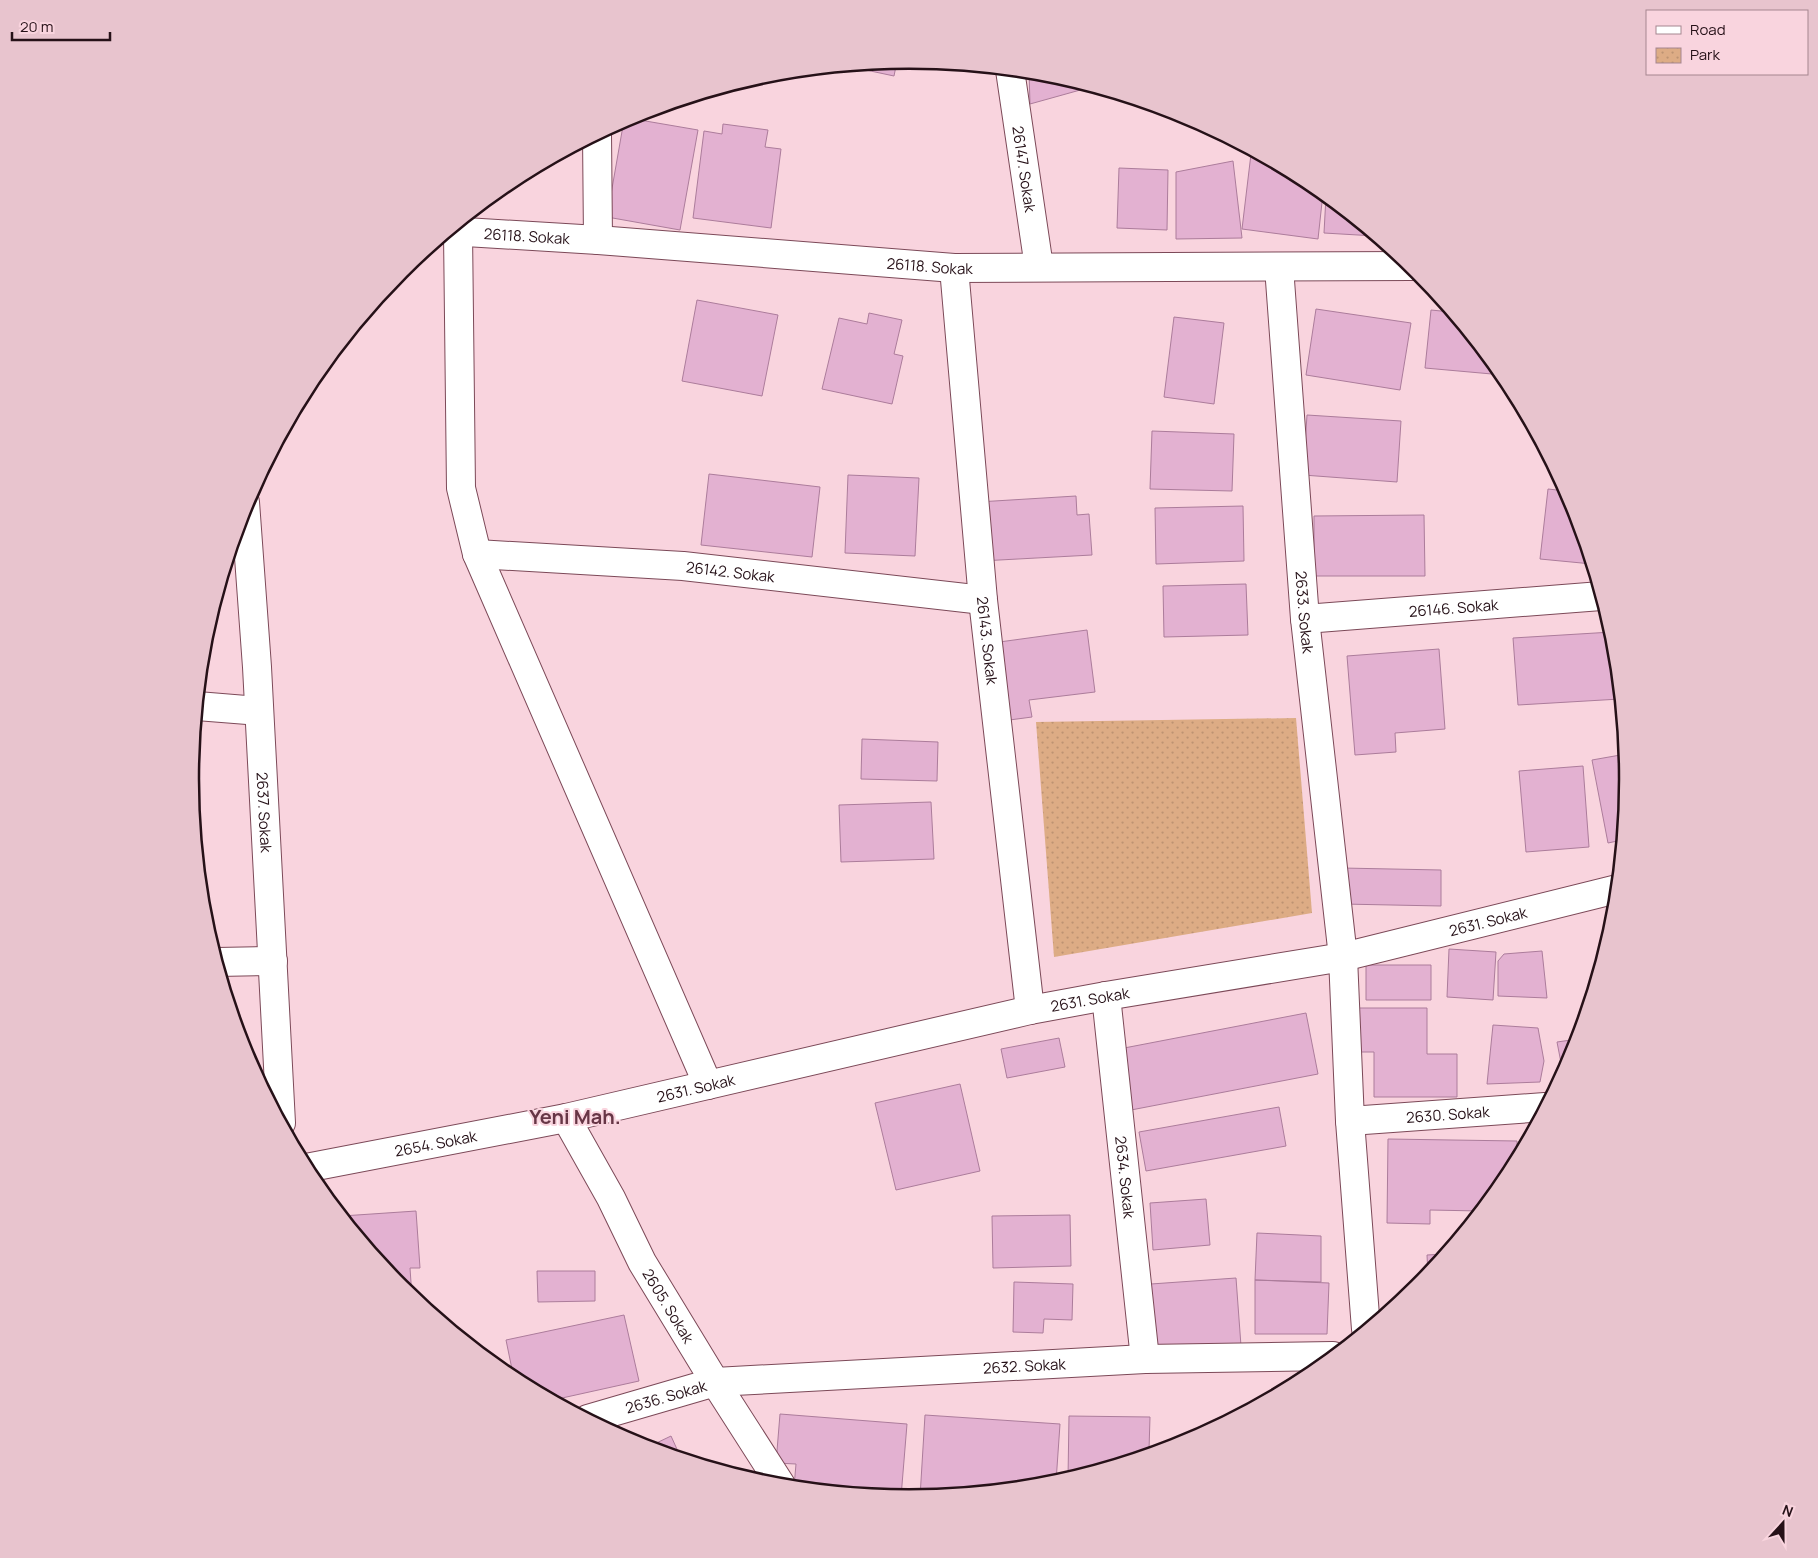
<svg xmlns="http://www.w3.org/2000/svg" width="1818" height="1558" viewBox="0 0 1818 1558" font-family="Manrope,sans-serif">
<defs>
<pattern id="park-dots" width="8" height="8" patternUnits="userSpaceOnUse" patternTransform="scale(1.25)"><rect width="8" height="8" fill="#ddac85"/><path d="M2 2h.1M6 6h.1" fill="none" stroke="#be9372" stroke-width="1.8" stroke-linecap="round"/></pattern>
</defs>
<rect width="100%" height="100%" fill="#f9d4de"/>
<!-- park -->
<path fill="url(#park-dots)" d="M 1296,718 L 1312,913 L 1054,957 L 1036,722 Z"/>
<!-- building -->
<path fill="#e3b1d1" stroke="#ac7c9b" d="M 897,61 L 894,76 L 847,66 Z
M 1029,72 L 1050,74 L 1091,87 L 1030,104 Z
M 628,118 L 698,130 L 680,230 L 607,217 L 624,120 Z
M 723,124 L 768,130 L 765,147 L 781,149 L 771,228 L 693,218 L 704,131 L 722,134 Z
M 1251,154 L 1260,155 L 1309,181 L 1323,193 L 1318,239 L 1242,229 Z
M 1233,161 L 1242,238 L 1176,239 L 1176,172 Z
M 1119,168 L 1168,170 L 1167,230 L 1117,228 Z
M 1326,196 L 1375,236 L 1324,233 Z
M 697,300 L 778,315 L 762,396 L 682,381 Z
M 1316,309 L 1411,323 L 1400,390 L 1306,375 Z
M 1431,310 L 1451,312 L 1503,375 L 1425,368 Z
M 869,313 L 902,320 L 894,354 L 903,356 L 892,404 L 822,389 L 839,318 L 867,324 Z
M 1174,317 L 1224,323 L 1214,404 L 1164,397 Z
M 1307,415 L 1401,421 L 1397,482 L 1303,475 Z
M 1152,431 L 1234,434 L 1232,491 L 1150,489 Z
M 709,474 L 820,487 L 812,557 L 701,545 Z
M 848,475 L 919,478 L 915,556 L 845,553 Z
M 1548,489 L 1566,491 L 1573,504 L 1592,564 L 1540,559 Z
M 1076,496 L 1077,515 L 1089,514 L 1092,555 L 981,561 L 978,502 Z
M 1243,506 L 1244,561 L 1156,564 L 1155,508 Z
M 1424,515 L 1425,576 L 1314,576 L 1314,516 Z
M 1246,584 L 1248,635 L 1164,637 L 1163,586 Z
M 1087,630 L 1095,692 L 1029,700 L 1032,717 L 1002,721 L 992,643 Z
M 1612,632 L 1620,699 L 1518,705 L 1513,638 Z
M 1439,649 L 1445,729 L 1395,733 L 1396,752 L 1355,755 L 1347,656 Z
M 862,739 L 938,742 L 937,781 L 861,779 Z
M 1626,754 L 1628,779 L 1622,840 L 1608,843 L 1592,760 Z
M 1583,766 L 1589,847 L 1526,852 L 1519,771 Z
M 931,802 L 934,859 L 841,862 L 839,805 Z
M 1342,868 L 1441,870 L 1441,906 L 1342,904 Z
M 1449,949 L 1496,952 L 1493,1000 L 1447,997 Z
M 1542,951 L 1547,998 L 1498,996 L 1498,961 L 1504,954 Z
M 1366,965 L 1431,965 L 1431,1000 L 1366,1000 Z
M 1355,1008 L 1427,1008 L 1427,1054 L 1457,1054 L 1457,1097 L 1374,1097 L 1374,1052 L 1355,1052 Z
M 1306,1013 L 1318,1074 L 1131,1110 L 1119,1049 Z
M 1493,1025 L 1538,1028 L 1544,1061 L 1540,1082 L 1487,1084 Z
M 1059,1038 L 1065,1067 L 1007,1078 L 1001,1049 Z
M 1578,1039 L 1573,1054 L 1563,1073 L 1557,1042 Z
M 960,1084 L 980,1171 L 896,1190 L 875,1103 Z
M 1279,1107 L 1286,1146 L 1146,1171 L 1139,1132 Z
M 1388,1139 L 1517,1141 L 1517,1160 L 1507,1179 L 1480,1211 L 1430,1210 L 1430,1224 L 1387,1223 Z
M 1206,1199 L 1210,1245 L 1153,1250 L 1150,1203 Z
M 416,1211 L 420,1268 L 410,1268 L 412,1297 L 400,1287 L 342,1216 Z
M 1070,1215 L 1071,1266 L 993,1268 L 992,1216 Z
M 1257,1233 L 1321,1236 L 1321,1282 L 1255,1280 Z
M 1445,1254 L 1428,1275 L 1427,1255 Z
M 537,1271 L 595,1271 L 595,1301 L 538,1302 Z
M 1236,1278 L 1241,1346 L 1156,1351 L 1151,1284 Z
M 1255,1280 L 1329,1283 L 1327,1334 L 1255,1334 Z
M 1014,1282 L 1073,1284 L 1072,1320 L 1044,1319 L 1043,1333 L 1013,1332 Z
M 624,1315 L 639,1381 L 553,1400 L 514,1379 L 506,1340 Z
M 780,1414 L 907,1424 L 901,1497 L 794,1487 L 796,1464 L 776,1463 Z
M 925,1415 L 1060,1424 L 1056,1482 L 1049,1484 L 920,1497 Z
M 1069,1416 L 1150,1417 L 1149,1450 L 1163,1450 L 1068,1478 Z
M 671,1436 L 681,1458 L 648,1447 Z"/>
<g fill="none" stroke-linecap="round" stroke-linejoin="round">
<defs>
<g id="minor">
<path id="s1" d="M 1010,70 L 1039,267"/>
<path d="M 597,134 L 598,240"/>
<path id="s2" d="M 449,231 L 598,240 L 954,268 L 1412,266"/>
<path d="M 458,232 L 461,488 L 477,554 L 708,1085"/>
<path id="s3" d="M 1279,267 L 1305,619 L 1343,957 L 1350,1121 L 1366,1329"/>
<path id="s4" d="M 954,268 L 983,600 L 1030,1010"/>
<path id="s5" d="M 245,502 L 257,667 L 281,1123"/>
<path id="s6" d="M 477,554 L 683,566 L 983,600"/>
<path id="s7" d="M 1305,619 L 1601,596"/>
<path d="M 197,706 L 259,711"/>
<path d="M 217,962 L 273,961"/>
<path id="s8" d="M 1106,996 L 1145,1359"/>
<path id="s9" d="M 566,1118 L 611,1198 L 642,1262 L 715,1382 L 781,1485"/>
<path id="s10" d="M 1350,1121 L 1545,1107"/>
<path id="s11" d="M 306,1168 L 566,1118 L 1030,1010 L 1106,996 L 1343,957 L 1617,889"/>
<path id="s12" d="M 588,1419 L 715,1382 L 1145,1359 L 1333,1356"/>
</g>
</defs>
<!-- minor casing -->
<use href="#minor" stroke="#7c4958" stroke-width="30"/>
<!-- minor -->
<use href="#minor" stroke="#fff" stroke-width="28"/>
</g>
<g text-anchor="middle" dominant-baseline="central" stroke-width="4" stroke-linejoin="round" paint-order="stroke">
<!-- street labels -->
<g font-size="15" fill="#261118" stroke="#f9d4de">
<text stroke="none"><textPath href="#s1" startOffset="100">26147. Sokak</textPath></text>
<text stroke="none"><textPath href="#s2" startOffset="78">26118. Sokak</textPath></text>
<text stroke="none"><textPath href="#s2" startOffset="482">26118. Sokak</textPath></text>
<text stroke="none"><textPath href="#s6" startOffset="254">26142. Sokak</textPath></text>
<text stroke="none"><textPath href="#s7" startOffset="149">26146. Sokak</textPath></text>
<text stroke="none"><textPath href="#s3" startOffset="346">2633. Sokak</textPath></text>
<text stroke="none"><textPath href="#s4" startOffset="374">26143. Sokak</textPath></text>
<text stroke="none"><textPath href="#s5" startOffset="311">2637. Sokak</textPath></text>
<text stroke="none"><textPath href="#s11" startOffset="1208">2631. Sokak</textPath></text>
<text stroke="none"><textPath href="#s11" startOffset="802">2631. Sokak</textPath></text>
<text stroke="none"><textPath href="#s11" startOffset="398">2631. Sokak</textPath></text>
<text stroke="none"><textPath href="#s10" startOffset="98">2630. Sokak</textPath></text>
<text stroke="none"><textPath href="#s11" startOffset="132">2654. Sokak</textPath></text>
<text stroke="none"><textPath href="#s8" startOffset="182">2634. Sokak</textPath></text>
<text stroke="none"><textPath href="#s9" startOffset="214">2605. Sokak</textPath></text>
<text stroke="none"><textPath href="#s12" startOffset="442">2632. Sokak</textPath></text>
<text stroke="none"><textPath href="#s12" startOffset="81">2636. Sokak</textPath></text>
</g>
<!-- district labels -->
<g font-size="20" font-weight="bold" fill="#673646" stroke="#f9d4de">
<text x="575" y="1116">Yeni Mah.</text>
</g>
</g>
<!-- crop -->
<path d="M0 0H1818V1558H0ZM199 779a710 710 0 1 1 1420 0a710 710 0 1 1-1420 0Z" fill="#e8c4ce" fill-rule="evenodd"/>
<path fill="none" stroke="#261118" stroke-width="2.5" d="M199 779a710 710 0 1 1 1420 0a710 710 0 1 1-1420 0Z"/>
<!-- legend -->
<rect x="1646" y="10" width="162" height="65" fill="#f9d4de" stroke="#a5868f"/>
<rect x="1656" y="26" width="25" height="8" fill="#ffffff" stroke="#a5868f"/>
<text x="1690" y="35" font-size="15" fill="#261118">Road</text>
<rect x="1656" y="48" width="25" height="15" fill="url(#park-dots)" stroke="#a5868f"/>
<text x="1690" y="60" font-size="15" fill="#261118">Park</text>
<!-- north arrow -->
<g transform="translate(1783 1523) rotate(21)" stroke="#f9d4de" stroke-width="4" paint-order="stroke">
<path d="M0-4L9 19L0 12L-9 19Z" fill="#261118"/>
<text y="-8" font-size="14" font-weight="bold" text-anchor="middle" fill="#261118">N</text>
</g>
<!-- scale -->
<path d="M12 32v8h98v-8" fill="none" stroke="#261118" stroke-width="2.5"/>
<text x="20" y="32" font-size="15" fill="#261118" stroke="#f9d4de" stroke-width="4" paint-order="stroke">20 m</text>
</svg>
